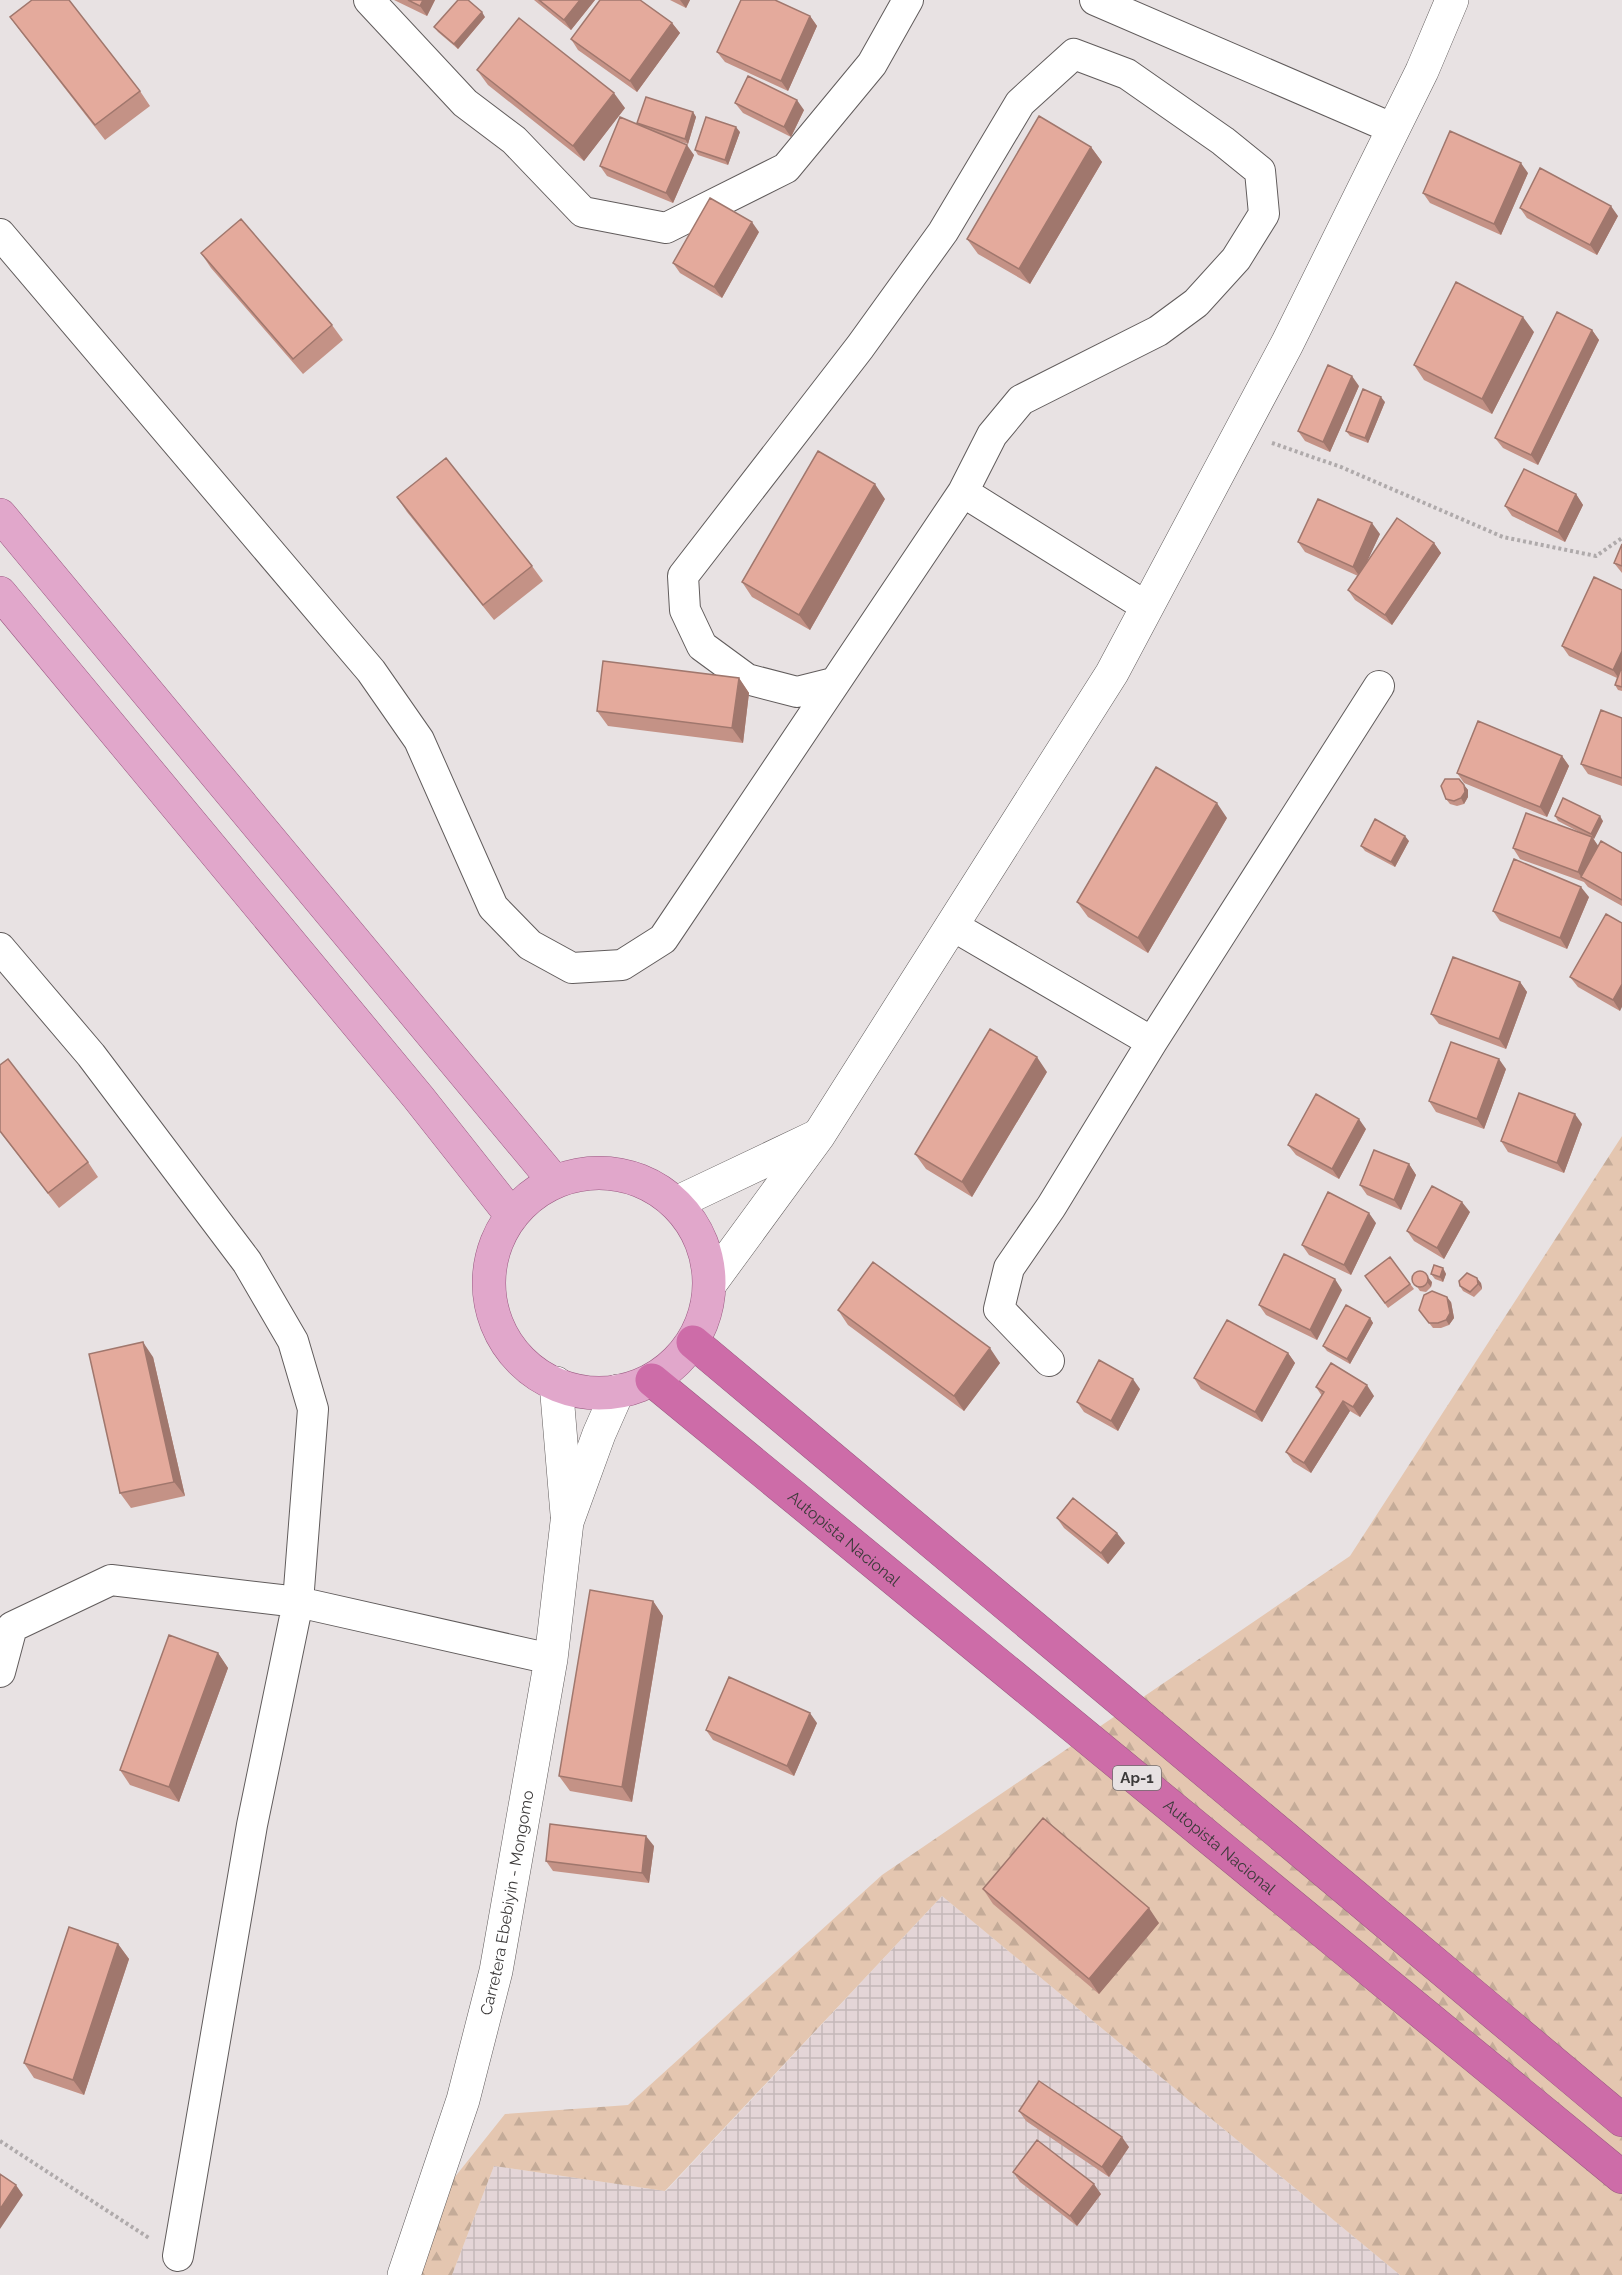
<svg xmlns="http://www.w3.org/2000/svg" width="1622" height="2275" viewBox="0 0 1622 2275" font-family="Raleway,sans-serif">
<defs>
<pattern id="industrial-grid" width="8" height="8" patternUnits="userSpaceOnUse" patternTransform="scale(1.5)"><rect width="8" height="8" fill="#e4d5d7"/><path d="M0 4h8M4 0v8" fill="none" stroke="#c4b8b9"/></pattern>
<pattern id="forest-firs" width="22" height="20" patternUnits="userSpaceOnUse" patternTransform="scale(1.5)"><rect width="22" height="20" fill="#e4c6b0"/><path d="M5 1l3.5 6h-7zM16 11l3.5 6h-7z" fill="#c4ab98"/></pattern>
</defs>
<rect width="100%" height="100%" fill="#e8e2e3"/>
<!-- industrial -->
<path fill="url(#industrial-grid)" d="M 942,1896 L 1400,2275 L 452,2275 L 494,2166 L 666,2191 Z"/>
<!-- forest -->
<path fill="url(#forest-firs)" d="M 1622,1136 L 1622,2275 L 1400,2275 L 942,1896 L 665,2191 L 494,2166 L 452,2275 L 402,2275 L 423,2217 L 505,2114 L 628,2105 L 882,1875 L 1350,1556 Z"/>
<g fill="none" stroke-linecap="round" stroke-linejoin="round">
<defs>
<path id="minor" d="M 369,0 L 465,103 L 514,140 L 583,212 L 666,228 L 786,168 L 872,64 L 908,0
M 1095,0 L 1394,129
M 0,234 L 371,671 L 419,740 L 493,907 L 530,945 L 572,968 L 622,965 L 663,939 L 963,492 L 992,435 L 1021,400 L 1158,331 L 1196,303 L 1236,259 L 1264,214 L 1260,171 L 1223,141 L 1127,74 L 1074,54 L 1020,103 L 943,232 L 860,347 L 683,576 L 685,610 L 702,646 L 747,679 L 797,692 L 833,683
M 963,492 L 1147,607
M 953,926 L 1152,1042 L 1051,1207 L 1009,1268 L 999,1309 L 1049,1361
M 0,948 L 91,1055 L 247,1262 L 293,1341 L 313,1409 L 298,1602 L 252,1825 L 178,2256
M 1152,1042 L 1379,686
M 0,1672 L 12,1627 L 111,1580 L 298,1602 L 551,1659"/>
<g id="tertiary">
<path d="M 676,1203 L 815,1137"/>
<path d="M 710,1284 L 819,1135 L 1112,673 L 1287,344 L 1422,71 L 1452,0"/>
<path d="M 556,1383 L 567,1514"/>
<path id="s1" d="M 404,2275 L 463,2100 L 496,1971 L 551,1659 L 567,1522 L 599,1434 L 618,1391"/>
</g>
<path id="primary" d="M 0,515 L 555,1182
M 0,593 L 418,1097 L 512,1216
M489 1283a110 110 0 1 1 220 0a110 110 0 1 1-220 0Z"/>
<g id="motorway">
<path d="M 693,1342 L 1622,2120"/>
<path id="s2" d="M 652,1380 L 1622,2177"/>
</g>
</defs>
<!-- minor casing -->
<use href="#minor" stroke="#615c5c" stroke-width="32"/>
<!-- tertiary casing -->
<use href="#tertiary" stroke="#615c5c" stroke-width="34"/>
<!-- primary casing -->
<use href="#primary" stroke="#9a5a82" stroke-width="34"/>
<!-- motorway casing -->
<use href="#motorway" stroke="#9a5a82" stroke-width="34"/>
<!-- path -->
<path stroke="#afaaab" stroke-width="4" stroke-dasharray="3 3" stroke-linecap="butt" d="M 1272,443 L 1341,467 L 1503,537 L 1596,556 L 1622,538
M 0,2141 L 149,2238"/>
<!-- minor -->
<use href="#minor" stroke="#fff" stroke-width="30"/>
<!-- tertiary -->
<use href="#tertiary" stroke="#fff" stroke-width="33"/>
<!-- primary -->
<use href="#primary" stroke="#e1a7cb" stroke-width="33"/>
<!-- motorway -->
<use href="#motorway" stroke="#cd6ca8" stroke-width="33"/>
</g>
<!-- wall -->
<path fill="#c49286" d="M 394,0 L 435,0 L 427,16 Z
M 534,0 L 595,0 L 571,30 Z
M 670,0 L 690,0 L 686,8 Z
M 810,16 L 817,26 L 788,91 L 725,62 L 717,52 Z
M 10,17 L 140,91 L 150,106 L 105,140 L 21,32 Z
M 485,17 L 458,49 L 438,32 L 434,27 Z
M 672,23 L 680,33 L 637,92 L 578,50 L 571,39 Z
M 477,70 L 625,108 L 584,161 L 488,85 Z
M 735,103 L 804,110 L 791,137 L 743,113 Z
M 693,112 L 696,117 L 688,144 L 673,139 L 694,155 L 673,203 L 607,176 L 600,166 L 638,125 L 637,123 Z
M 740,132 L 728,165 L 698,155 L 695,150 Z
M 1091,147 L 1102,162 L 1030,284 L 978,254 L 967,239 Z
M 1528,173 L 1501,235 L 1430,203 L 1423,193 Z
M 1520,208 L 1618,216 L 1597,255 L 1527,218 Z
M 759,232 L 722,298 L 680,273 L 673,263 Z
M 201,253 L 332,325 L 343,340 L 303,374 L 211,268 Z
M 1592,330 L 1599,340 L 1538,465 L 1503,448 L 1495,438 Z
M 1534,332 L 1492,414 L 1424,380 L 1414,365 Z
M 1359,386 L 1330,452 L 1305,441 L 1298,431 Z
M 1385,402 L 1368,443 L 1350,436 L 1346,431 Z
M 1576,494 L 1583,505 L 1565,542 L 1512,516 L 1505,506 Z
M 397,497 L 532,566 L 543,581 L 494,620 L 407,512 Z
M 885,499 L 810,630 L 752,597 L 742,582 Z
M 1380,534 L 1366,563 L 1434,543 L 1441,553 L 1392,625 L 1355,600 L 1348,590 L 1358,576 L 1305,552 L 1298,542 Z
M 1622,544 L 1622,573 L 1614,563 Z
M 1622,590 L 1622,691 L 1618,690 L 1615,685 L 1617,678 L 1569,656 L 1562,646 Z
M 739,678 L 749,693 L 743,743 L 608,726 L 597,711 Z
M 1622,718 L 1622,786 L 1588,774 L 1581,764 Z
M 1562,756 L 1569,766 L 1547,817 L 1464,783 L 1457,773 Z
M 1464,785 L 1468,790 L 1468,797 L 1464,804 L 1457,806 L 1450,804 L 1446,799 Z
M 1555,816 L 1603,821 L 1594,839 L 1593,838 L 1598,846 L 1622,853 L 1622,906 L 1588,887 L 1584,882 L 1520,859 L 1513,848 L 1583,834 L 1558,821 Z
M 1227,818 L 1148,953 L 1088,917 L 1077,902 Z
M 1409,841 L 1395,867 L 1365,851 L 1361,846 Z
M 1589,897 L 1567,949 L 1500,921 L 1493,911 Z
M 1622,923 L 1620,1011 L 1578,987 L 1570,977 Z
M 1520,982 L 1527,992 L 1506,1049 L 1439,1024 L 1431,1014 Z
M 0,1065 L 88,1162 L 98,1177 L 59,1208 L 0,1132 Z
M 1506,1069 L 1484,1129 L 1436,1112 L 1429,1101 Z
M 1047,1072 L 972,1197 L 926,1169 L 915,1154 Z
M 1582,1124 L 1564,1173 L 1508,1152 L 1501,1141 Z
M 1366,1129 L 1339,1179 L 1296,1155 L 1288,1145 Z
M 1409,1164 L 1416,1175 L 1401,1210 L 1367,1195 L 1360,1185 Z
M 1470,1212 L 1444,1259 L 1414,1241 L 1407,1231 Z
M 1376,1223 L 1351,1275 L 1309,1255 L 1302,1245 Z
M 1390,1257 L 1414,1289 L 1388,1308 L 1365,1276 Z
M 1443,1268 L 1446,1274 L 1443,1282 L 1435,1279 L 1431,1274 Z
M 1413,1281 L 1432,1282 L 1431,1287 L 1426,1292 L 1420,1291 Z
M 1481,1283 L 1482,1289 L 1474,1297 L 1463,1291 L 1460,1286 Z
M 1342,1290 L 1317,1340 L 1266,1315 L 1259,1305 Z
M 1451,1302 L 1454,1318 L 1449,1325 L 1441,1328 L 1433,1328 L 1419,1310 Z
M 838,1310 L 1000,1363 L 964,1411 L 848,1325 Z
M 1370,1318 L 1373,1323 L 1350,1364 L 1327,1351 L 1323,1346 Z
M 1288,1353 L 1295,1363 L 1262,1422 L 1201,1389 L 1194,1378 Z
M 153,1357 L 185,1496 L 131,1508 L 120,1493 Z
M 1316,1387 L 1374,1396 L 1360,1417 L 1350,1411 L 1311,1473 L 1293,1462 L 1286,1452 L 1322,1396 Z
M 1140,1389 L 1118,1431 L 1084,1412 L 1077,1402 Z
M 1057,1518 L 1125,1543 L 1108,1564 L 1064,1528 Z
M 653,1601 L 663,1616 L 632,1802 L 570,1791 L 559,1776 Z
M 218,1653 L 228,1668 L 179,1802 L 130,1785 L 120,1770 Z
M 817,1723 L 794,1776 L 713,1740 L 706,1730 Z
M 654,1846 L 649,1883 L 553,1871 L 546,1861 Z
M 983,1889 L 1159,1923 L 1099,1994 L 993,1904 Z
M 118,1944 L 129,1959 L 84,2095 L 34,2078 L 24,2063 Z
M 1019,2111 L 1129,2147 L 1109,2177 L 1026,2121 Z
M 1013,2172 L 1101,2194 L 1077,2226 L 1020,2182 Z"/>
<!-- shaded-wall -->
<path fill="#a0776d" d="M 423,0 L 435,0 L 427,16 L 420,6 Z
M 580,0 L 595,0 L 571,30 L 564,20 Z
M 680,0 L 690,0 L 686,8 Z
M 482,12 L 485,17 L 458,49 L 454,44 Z
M 810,16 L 817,26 L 788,91 L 781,81 Z
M 672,23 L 680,33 L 637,92 L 630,81 Z
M 614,93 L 625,108 L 584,161 L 573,146 Z
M 797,100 L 804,110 L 791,137 L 784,127 Z
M 693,112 L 696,117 L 688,144 L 685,139 Z
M 736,127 L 740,132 L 728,165 L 725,160 Z
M 687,145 L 694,155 L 673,203 L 666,193 Z
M 1091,147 L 1102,162 L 1030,284 L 1019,269 Z
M 1521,163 L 1528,173 L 1501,235 L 1494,224 Z
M 1611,206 L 1618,216 L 1597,255 L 1590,245 Z
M 752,222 L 759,232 L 722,298 L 714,287 Z
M 1523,317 L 1534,332 L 1492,414 L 1482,399 Z
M 1592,330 L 1599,340 L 1538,465 L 1531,455 Z
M 1352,376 L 1359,386 L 1330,452 L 1323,442 Z
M 1381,397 L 1385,402 L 1368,443 L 1365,438 Z
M 875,484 L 885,499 L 810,630 L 799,615 Z
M 1576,494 L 1583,505 L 1565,542 L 1558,532 Z
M 1372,523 L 1380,534 L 1360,577 L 1353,567 Z
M 1434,543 L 1441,553 L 1392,625 L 1385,615 Z
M 1622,651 L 1622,676 L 1620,680 L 1613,670 Z
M 739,678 L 749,693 L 743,743 L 732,728 Z
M 1562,756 L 1569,766 L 1547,817 L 1540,807 Z
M 1464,785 L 1468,790 L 1468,797 L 1464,804 L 1461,798 Z
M 1217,803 L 1227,818 L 1148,953 L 1138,938 Z
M 1600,816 L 1603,821 L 1594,839 L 1591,834 Z
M 1405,836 L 1409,841 L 1395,867 L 1391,862 Z
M 1592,837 L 1599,847 L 1582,878 L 1578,872 Z
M 1581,887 L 1589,897 L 1567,949 L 1560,938 Z
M 1520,982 L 1527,992 L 1506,1049 L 1499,1039 Z
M 1622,984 L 1622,1007 L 1620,1011 L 1613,1000 Z
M 1037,1057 L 1047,1072 L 972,1197 L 962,1182 Z
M 1499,1059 L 1506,1069 L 1484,1129 L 1477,1119 Z
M 1575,1114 L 1582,1124 L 1564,1173 L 1557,1163 Z
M 1359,1119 L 1366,1129 L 1339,1179 L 1332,1169 Z
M 1409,1164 L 1416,1175 L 1401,1210 L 1394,1200 Z
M 1462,1202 L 1470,1212 L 1444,1259 L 1437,1248 Z
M 1369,1213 L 1376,1223 L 1351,1275 L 1344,1265 Z
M 1443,1268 L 1446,1274 L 1443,1282 L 1440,1277 Z
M 1428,1277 L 1432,1282 L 1431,1287 L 1427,1282 Z
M 1477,1278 L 1481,1283 L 1482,1289 L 1478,1284 Z
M 1335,1279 L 1342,1290 L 1317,1340 L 1310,1330 Z
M 1447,1297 L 1451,1302 L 1454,1318 L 1449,1325 L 1446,1320 Z
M 1370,1318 L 1373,1323 L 1350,1364 L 1347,1359 Z
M 143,1342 L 153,1357 L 185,1496 L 174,1482 Z
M 990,1348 L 1000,1363 L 964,1411 L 954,1396 Z
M 1288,1353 L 1295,1363 L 1262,1422 L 1255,1412 Z
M 1133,1379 L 1140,1389 L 1118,1431 L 1111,1421 Z
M 1367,1385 L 1374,1396 L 1360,1417 L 1353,1407 Z
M 1343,1401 L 1350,1411 L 1311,1473 L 1304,1463 Z
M 1117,1533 L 1125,1543 L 1108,1564 L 1101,1553 Z
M 653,1601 L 663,1616 L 632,1802 L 622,1787 Z
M 218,1653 L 228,1668 L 179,1802 L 169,1787 Z
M 810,1713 L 817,1723 L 794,1776 L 787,1766 Z
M 646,1836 L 654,1846 L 649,1883 L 642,1873 Z
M 1149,1908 L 1159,1923 L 1099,1994 L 1089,1979 Z
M 118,1944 L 129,1959 L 84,2095 L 73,2080 Z
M 1122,2137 L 1129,2147 L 1109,2177 L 1102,2167 Z
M 1094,2184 L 1101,2194 L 1077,2226 L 1070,2216 Z
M 16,2185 L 23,2195 L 0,2229 L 0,2209 Z"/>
<!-- building -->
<path fill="#e4aa9c" stroke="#a0776d" stroke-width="1.5" d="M 32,0 L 69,0 L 140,91 L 95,125 L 10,17 Z
M 408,0 L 423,0 L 420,6 Z
M 458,0 L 468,0 L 482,12 L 454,44 L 434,27 Z
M 539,0 L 580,0 L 564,20 Z
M 600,0 L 640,0 L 672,23 L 630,81 L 571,39 Z
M 741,0 L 775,0 L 810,16 L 781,81 L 717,52 Z
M 519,18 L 614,93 L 573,146 L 477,70 Z
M 748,76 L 797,100 L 784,127 L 735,103 Z
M 646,97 L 693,112 L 685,139 L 637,123 Z
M 1039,116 L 1091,147 L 1019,269 L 967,239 Z
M 620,117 L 687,145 L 666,193 L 600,166 Z
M 706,117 L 736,127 L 725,160 L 695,150 Z
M 1450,131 L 1521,163 L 1494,224 L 1423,193 Z
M 1540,168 L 1611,206 L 1590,245 L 1520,208 Z
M 710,198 L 752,222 L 714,287 L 673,263 Z
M 241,219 L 332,325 L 293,359 L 201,253 Z
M 1456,282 L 1523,317 L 1482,399 L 1414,365 Z
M 1557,312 L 1592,330 L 1531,455 L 1495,438 Z
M 1328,365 L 1352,376 L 1323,442 L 1298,431 Z
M 1363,389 L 1381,397 L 1365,438 L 1346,431 Z
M 818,451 L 875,484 L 799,615 L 742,582 Z
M 446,458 L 532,566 L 483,605 L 397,497 Z
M 1524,469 L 1576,494 L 1558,532 L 1505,506 Z
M 1318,499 L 1372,523 L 1353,567 L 1298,542 Z
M 1397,518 L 1434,543 L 1385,615 L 1348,590 Z
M 1622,544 L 1622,566 L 1614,563 Z
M 1594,577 L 1622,590 L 1622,651 L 1613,670 L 1562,646 Z
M 603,661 L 739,678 L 732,728 L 597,711 Z
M 1622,666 L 1622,687 L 1615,685 Z
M 1601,710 L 1622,718 L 1622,778 L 1581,764 Z
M 1478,721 L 1562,756 L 1540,807 L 1457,773 Z
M 1156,767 L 1217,803 L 1138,938 L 1077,902 Z
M 1445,779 L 1459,779 L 1464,785 L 1465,792 L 1461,798 L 1454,801 L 1446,799 L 1441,786 Z
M 1563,798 L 1600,816 L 1591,834 L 1555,816 Z
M 1526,813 L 1592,837 L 1578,872 L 1513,848 Z
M 1375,819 L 1405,836 L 1391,862 L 1361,846 Z
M 1601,841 L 1622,853 L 1622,900 L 1581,877 Z
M 1514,859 L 1581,887 L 1560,938 L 1493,911 Z
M 1606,914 L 1622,923 L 1622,984 L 1613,1000 L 1570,977 Z
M 1453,957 L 1520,982 L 1499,1039 L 1431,1014 Z
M 990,1029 L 1037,1057 L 962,1182 L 915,1154 Z
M 1451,1042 L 1499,1059 L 1477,1119 L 1429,1101 Z
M 8,1059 L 88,1162 L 48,1193 L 0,1131 L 0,1065 Z
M 1519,1093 L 1575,1114 L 1557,1163 L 1501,1141 Z
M 1316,1094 L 1359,1119 L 1332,1169 L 1288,1145 Z
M 1374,1150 L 1409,1164 L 1394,1200 L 1360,1185 Z
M 1432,1186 L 1462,1202 L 1437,1248 L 1407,1231 Z
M 1328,1192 L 1369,1213 L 1344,1265 L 1302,1245 Z
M 1284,1254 L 1335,1279 L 1310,1330 L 1259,1305 Z
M 1390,1257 L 1410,1284 L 1385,1303 L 1365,1276 Z
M 873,1262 L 990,1348 L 954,1396 L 838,1310 Z
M 1434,1265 L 1443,1268 L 1440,1277 L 1431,1274 Z
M1412 1279a8 8 0 1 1 16 0a8 8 0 1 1-16 0Z
M 1467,1273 L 1477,1278 L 1478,1284 L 1470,1292 L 1460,1286 L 1459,1281 Z
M 1432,1291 L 1447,1297 L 1450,1313 L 1446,1320 L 1438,1323 L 1429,1323 L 1419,1310 L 1424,1295 Z
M 1346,1305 L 1370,1318 L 1347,1359 L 1323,1346 Z
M 1227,1320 L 1288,1353 L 1255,1412 L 1194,1378 Z
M 143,1342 L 174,1482 L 120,1493 L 89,1354 Z
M 1099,1360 L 1133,1379 L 1111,1421 L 1077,1402 Z
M 1331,1363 L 1367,1385 L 1353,1407 L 1343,1401 L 1304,1463 L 1286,1452 L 1324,1392 L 1316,1387 Z
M 1073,1498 L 1117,1533 L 1101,1553 L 1057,1518 Z
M 590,1590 L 653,1601 L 622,1787 L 559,1776 Z
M 169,1635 L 218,1653 L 169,1787 L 120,1770 Z
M 729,1677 L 810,1713 L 787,1766 L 706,1730 Z
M 1043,1818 L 1149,1908 L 1089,1979 L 983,1889 Z
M 550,1824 L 646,1836 L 642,1873 L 546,1861 Z
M 69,1927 L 118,1944 L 73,2080 L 24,2063 Z
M 1039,2081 L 1122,2137 L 1102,2167 L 1019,2111 Z
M 1037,2140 L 1094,2184 L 1070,2216 L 1013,2172 Z
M 0,2174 L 16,2185 L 0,2209 Z"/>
<g text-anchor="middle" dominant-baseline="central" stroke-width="6" stroke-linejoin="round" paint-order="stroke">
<!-- shield labels -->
<rect fill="#e8e2e3" stroke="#706c6d" stroke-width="1.5" x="1113" y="1766" width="48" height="24" rx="4.5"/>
<g font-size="15" font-weight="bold" fill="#3c3a3a">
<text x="1137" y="1778">Ap-1</text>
</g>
<!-- street labels -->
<g font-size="16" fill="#3c3a3a" stroke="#e8e2e3">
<text stroke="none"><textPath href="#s2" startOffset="249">Autopista Nacional</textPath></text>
<text stroke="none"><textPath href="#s2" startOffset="735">Autopista Nacional</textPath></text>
<text stroke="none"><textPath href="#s1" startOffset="387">Carretera Ebebiyin - Mongomo</textPath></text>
</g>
</g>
</svg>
